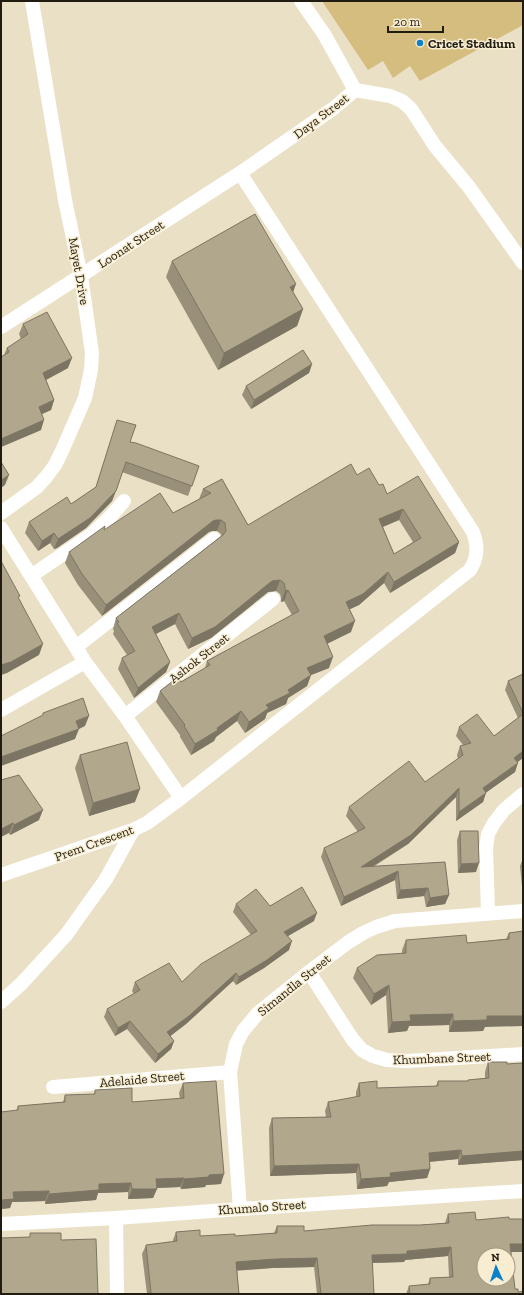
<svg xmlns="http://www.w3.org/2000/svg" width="524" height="1295" viewBox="0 0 524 1295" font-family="'Zilla Slab',serif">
<rect width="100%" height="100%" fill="#eae0c5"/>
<!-- green -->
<path fill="#d4bd7e" d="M 322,1 L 523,1 L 523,25 L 420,81 L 410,66 L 393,78 L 383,61 L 368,70 Z"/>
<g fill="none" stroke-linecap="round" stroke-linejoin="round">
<!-- minor -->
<path stroke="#fff" stroke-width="14" d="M 301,1 L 324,34 L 355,90
M 355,90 L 390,96 L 402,101 L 411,109 L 435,146 L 469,187 L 523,263
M 1,327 L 240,173 L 334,108 L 355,90
M 1,513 L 37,487 L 47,476 L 55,465 L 62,451 L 85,398 L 91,370 L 92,353 L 81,276 L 65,200 L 32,1
M 1,528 L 85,662 L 125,716 L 181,798
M 31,576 L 91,535 L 111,516 L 124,501
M 76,647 L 214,539
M 1,710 L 85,662
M 125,716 L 273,599
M 1,875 L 133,830 L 147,823 L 181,798 L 470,570 C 478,557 478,546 473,532 L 240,173
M 488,913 L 486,848 L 488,834 L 494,823 L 504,810 L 523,794
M 309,972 L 353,1040 L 362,1050 L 373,1056 L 387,1060 L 407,1061 L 523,1054
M 1,1002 L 21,984 L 66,935 L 106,879 L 133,830
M 53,1087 L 230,1072
M 240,1209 L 230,1072 L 236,1044 L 243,1031 L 258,1013 L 309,972 L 347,943 L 363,933 L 376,927 L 395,921 L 523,911
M 116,1218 L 117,1294
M 1,1224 L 116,1218 L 240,1209 L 523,1191"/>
</g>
<!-- wall -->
<path fill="#989079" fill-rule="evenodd" d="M 172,261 L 293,292 L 303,309 L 297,326 L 218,370 L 166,277 Z
M 23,324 L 68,368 L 46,380 L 54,400 L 51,410 L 42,414 L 41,430 L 1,447 L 1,357 L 4,355 L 7,348 L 21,339 L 19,334 Z
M 312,364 L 309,373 L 251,409 L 242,395 L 246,386 Z
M 117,420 L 130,442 L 199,466 L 188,496 L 122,472 L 112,501 L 86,528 L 57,548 L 54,549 L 50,543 L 38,551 L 25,533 L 29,522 L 71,504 L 96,487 Z
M 357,475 L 379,485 L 387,494 L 459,542 L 455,553 L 390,593 L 384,583 L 359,605 L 349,609 L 351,632 L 327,644 L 329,668 L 311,675 L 307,686 L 288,698 L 286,704 L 267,713 L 265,719 L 245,733 L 237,721 L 216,737 L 214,741 L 191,755 L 180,737 L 180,735 L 156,702 L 160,691 L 181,682 L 205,668 L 207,661 L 292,615 L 284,601 L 281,602 L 281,598 L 280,594 L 276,591 L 268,592 L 211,638 L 188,649 L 175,624 L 156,634 L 170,662 L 166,672 L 134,698 L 118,669 L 122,658 L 127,655 L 113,634 L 114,631 L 113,629 L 116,618 L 221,536 L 221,534 L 217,531 L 212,531 L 209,532 L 102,616 L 78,585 L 65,563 L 69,552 L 104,530 L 173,513 L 199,499 L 203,489 L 222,479 L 248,525 ZM 399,520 L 413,542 L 394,554 L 383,527 Z
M 523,674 L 523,758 L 517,762 L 515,772 L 486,792 L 483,802 L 456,821 L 456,797 L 408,844 L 373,867 L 445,862 L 449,895 L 445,904 L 426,907 L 424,896 L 397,899 L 395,880 L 341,906 L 321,857 L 324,848 L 358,832 L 346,816 L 349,807 L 425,782 L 458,759 L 457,755 L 460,746 L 463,745 L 456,736 L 459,727 L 494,736 L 518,718 L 505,690 L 508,681 Z
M 80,755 L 135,802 L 89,816 L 75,768 Z
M 1,780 L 39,820 L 10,835 L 9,833 Z
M 460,831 L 476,872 L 458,873 L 457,840 Z
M 523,858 L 523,886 L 522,886 L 520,866 Z
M 236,904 L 270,906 L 314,921 L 288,936 L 289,950 L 264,968 L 236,985 L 233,981 L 186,1024 L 170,1036 L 174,1041 L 171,1049 L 155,1063 L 127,1029 L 115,1036 L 104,1017 L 107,1009 L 134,994 L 132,991 L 135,982 L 182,982 L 251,935 L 233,912 Z
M 523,931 L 483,1031 L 449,1032 L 449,1025 L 409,1026 L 407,1031 L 388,1033 L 386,995 L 371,1005 L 353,978 L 357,968 L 402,953 L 402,950 L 406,940 L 467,943 L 506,939 L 509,933 Z
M 488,1062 L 507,1064 L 523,1063 L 523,1160 L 458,1165 L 458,1159 L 430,1162 L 430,1169 L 427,1178 L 389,1182 L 387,1186 L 357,1189 L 356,1173 L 270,1176 L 269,1128 L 272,1118 L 326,1117 L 325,1111 L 328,1102 L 356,1097 L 356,1092 L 359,1083 L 377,1088 L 436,1086 L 438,1081 L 468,1081 L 468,1080 L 485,1078 L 485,1072 Z
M 183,1083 L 221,1184 L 206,1185 L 205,1187 L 181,1189 L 180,1187 L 157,1188 L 153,1198 L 128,1199 L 128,1192 L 98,1193 L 96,1200 L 45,1204 L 45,1201 L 12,1202 L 10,1208 L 1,1209 L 1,1112 L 16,1111 L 18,1106 L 63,1102 L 65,1095 L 94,1095 L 95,1090 L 132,1102 L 180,1099 L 179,1093 Z
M 448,1214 L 476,1220 L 511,1252 L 515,1289 L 518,1292 L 523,1294 L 406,1294 L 409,1286 L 428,1284 L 430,1278 L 449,1277 L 448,1256 L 405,1260 L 404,1262 L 372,1263 L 374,1294 L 317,1294 L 314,1267 L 272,1268 L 237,1270 L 239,1294 L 147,1294 L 142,1254 L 146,1245 L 173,1242 L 173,1240 L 176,1232 L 200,1236 L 235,1236 L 274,1233 L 277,1226 L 304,1231 L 420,1225 L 445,1223 Z"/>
<!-- shaded-wall -->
<path fill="#7c7563" d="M 296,284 L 290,301 L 290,287 Z
M 303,309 L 297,326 L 218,370 L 224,353 Z
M 72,358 L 68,368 L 40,383 L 43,373 Z
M 312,364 L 309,373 L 251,409 L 254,400 Z
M 54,400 L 51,410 L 35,417 L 39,407 Z
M 44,420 L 41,430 L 1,447 L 1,439 Z
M 9,475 L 5,485 L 1,488 L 1,480 Z
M 116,491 L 112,501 L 86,528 L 57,548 L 54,549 L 58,539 Z
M 403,509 L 399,520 L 375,530 L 379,519 Z
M 216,520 L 221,520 L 217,531 L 212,531 L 209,532 L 102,616 L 106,605 L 213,521 Z
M 54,533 L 50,543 L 38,551 L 42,541 Z
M 459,542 L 455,553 L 390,593 L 394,582 Z
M 388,572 L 384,583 L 359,605 L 342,613 L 346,602 Z
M 280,580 L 276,591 L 268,592 L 211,638 L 188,649 L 192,638 L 272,581 Z
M 288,590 L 284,601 L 281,602 L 285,591 Z
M 179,613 L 175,624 L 148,638 L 152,627 Z
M 355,621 L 351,632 L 320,647 L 324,636 Z
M 43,644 L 39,655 L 7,673 L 1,675 L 1,665 Z
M 333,657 L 329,668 L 311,675 L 307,686 L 288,698 L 286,704 L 267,713 L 265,719 L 245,733 L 249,722 L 266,705 L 288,690 L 307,668 Z
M 170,662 L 166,672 L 134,698 L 138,688 Z
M 241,711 L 237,721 L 216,737 L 214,741 L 191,755 L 195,744 Z
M 89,716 L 85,726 L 79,729 L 75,739 L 1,766 L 1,757 L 76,721 Z
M 523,751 L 523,758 L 511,767 L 514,758 Z
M 518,763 L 515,772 L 480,797 L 483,788 Z
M 459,788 L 456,797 L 408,844 L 357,876 L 361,867 Z
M 140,789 L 135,802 L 89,816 L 93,803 Z
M 486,793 L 483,802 L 456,821 L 459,812 Z
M 43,810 L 39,820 L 10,835 L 14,825 Z
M 13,823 L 9,833 L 1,837 L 1,829 Z
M 479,863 L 476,872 L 458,873 L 461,864 Z
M 398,871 L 395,880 L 341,906 L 344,897 Z
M 428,888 L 424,896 L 397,899 L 400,890 Z
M 449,895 L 445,904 L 426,907 L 430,898 Z
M 317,913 L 314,921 L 281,940 L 284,932 Z
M 292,941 L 289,950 L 264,968 L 236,985 L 239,977 Z
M 236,973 L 233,981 L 186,1024 L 164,1041 L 167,1032 Z
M 389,985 L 386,995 L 371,1005 L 374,994 Z
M 453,1014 L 449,1025 L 409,1026 L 407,1031 L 388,1033 L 392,1022 L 410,1015 Z
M 487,1016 L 523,1016 L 523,1026 L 485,1027 L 483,1031 L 449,1032 L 453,1021 Z
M 130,1021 L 127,1029 L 115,1036 L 118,1028 Z
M 174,1041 L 171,1049 L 155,1063 L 158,1054 Z
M 461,1150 L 458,1159 L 426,1162 L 429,1153 Z
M 523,1151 L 523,1160 L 458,1165 L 462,1156 Z
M 359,1164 L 356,1173 L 270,1176 L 274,1166 Z
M 430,1169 L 427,1178 L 389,1182 L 387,1186 L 357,1189 L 361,1179 L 390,1173 Z
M 224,1174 L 221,1184 L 206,1185 L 205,1187 L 181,1189 L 184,1179 L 209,1175 Z
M 184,1178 L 180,1187 L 153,1188 L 156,1179 Z
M 131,1183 L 128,1192 L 98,1193 L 96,1200 L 45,1204 L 49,1194 L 99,1184 Z
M 132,1189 L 157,1189 L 153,1198 L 128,1199 Z
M 49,1191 L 45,1201 L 12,1202 L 10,1208 L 1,1209 L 1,1200 L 13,1192 Z
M 510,1244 L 523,1244 L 523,1252 L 507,1252 Z
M 451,1247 L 448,1256 L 405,1260 L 404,1262 L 369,1263 L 372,1255 Z
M 317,1258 L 314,1267 L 272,1268 L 233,1271 L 236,1262 L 275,1259 Z"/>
<!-- building -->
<path fill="#b1a78d" stroke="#7c7563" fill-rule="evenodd" d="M 255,214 L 296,284 L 290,287 L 303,309 L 224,353 L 172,261 Z
M 47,312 L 72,358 L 43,373 L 54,400 L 39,407 L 44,420 L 1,439 L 1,357 L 9,352 L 7,348 L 28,334 L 23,324 Z
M 303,350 L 312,364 L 254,400 L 246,386 Z
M 117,420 L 136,425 L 130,442 L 136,443 L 199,466 L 192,486 L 126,462 L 116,491 L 90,518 L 61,537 L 58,539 L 54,533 L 42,541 L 29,522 L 67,497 L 71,504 L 96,487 Z
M 1,462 L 9,475 L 1,480 Z
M 351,464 L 357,475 L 369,468 L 379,485 L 383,484 L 387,494 L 418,476 L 459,542 L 394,582 L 388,572 L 363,594 L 346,602 L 355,621 L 324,636 L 333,657 L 307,668 L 311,675 L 288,690 L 290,693 L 266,705 L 269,708 L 249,722 L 241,711 L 217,728 L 218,730 L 195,744 L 184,726 L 185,725 L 160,691 L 178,677 L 181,682 L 210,665 L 207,661 L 299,611 L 288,590 L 285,591 L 285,587 L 284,583 L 280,580 L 272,581 L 215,627 L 192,638 L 179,613 L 152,627 L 170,662 L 138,688 L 122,658 L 135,651 L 117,623 L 119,622 L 116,618 L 223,535 L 226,531 L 225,523 L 221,520 L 216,520 L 213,521 L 106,605 L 82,574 L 69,552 L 105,526 L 104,530 L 160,493 L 173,513 L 211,493 L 203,489 L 222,479 L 248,525 ZM 403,509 L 421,538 L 394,554 L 379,519 Z
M 1,561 L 20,596 L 18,597 L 43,644 L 11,662 L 1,665 Z
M 523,674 L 523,713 L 508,681 Z
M 83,698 L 89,716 L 76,721 L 79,729 L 1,757 L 1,736 L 43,715 L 43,713 Z
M 477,714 L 494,736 L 523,714 L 523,751 L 514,758 L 518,763 L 483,788 L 486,793 L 459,812 L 459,788 L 411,835 L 361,867 L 445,862 L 449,895 L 430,898 L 428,888 L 400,890 L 398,871 L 344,897 L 324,848 L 365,828 L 349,807 L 409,761 L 425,782 L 463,755 L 460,746 L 471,743 L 459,727 Z
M 127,742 L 140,789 L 93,803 L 80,755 Z
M 19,775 L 43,810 L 14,825 L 13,823 L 1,829 L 1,780 Z
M 460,831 L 478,831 L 479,863 L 461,864 Z
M 302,887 L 317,913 L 284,932 L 292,941 L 267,960 L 239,977 L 236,973 L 189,1016 L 167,1032 L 174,1041 L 158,1054 L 130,1021 L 118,1028 L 107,1009 L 140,990 L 135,982 L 169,963 L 182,982 L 201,964 L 257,931 L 236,904 L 256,889 L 270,906 Z
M 523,931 L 523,1016 L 487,1016 L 487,1020 L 453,1021 L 453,1014 L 410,1015 L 411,1021 L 392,1022 L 389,985 L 374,994 L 357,968 L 377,955 L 406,953 L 406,940 L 466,935 L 467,943 L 509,939 L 509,933 Z
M 488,1062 L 507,1062 L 507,1064 L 523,1063 L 523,1151 L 462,1156 L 461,1150 L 429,1153 L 430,1169 L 390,1173 L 391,1177 L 361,1179 L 359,1164 L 274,1166 L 272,1118 L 331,1117 L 328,1102 L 360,1096 L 359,1083 L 377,1081 L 377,1088 L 438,1086 L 438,1081 L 468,1081 L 468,1080 L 489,1078 Z
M 216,1081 L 224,1174 L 209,1175 L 209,1177 L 184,1179 L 184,1178 L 156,1179 L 157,1189 L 132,1189 L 131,1183 L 99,1184 L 99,1190 L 49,1194 L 49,1191 L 13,1192 L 14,1199 L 1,1200 L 1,1112 L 18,1110 L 18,1106 L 65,1102 L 65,1095 L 95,1094 L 95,1090 L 132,1088 L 132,1102 L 184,1098 L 183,1083 Z
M 475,1212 L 476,1220 L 509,1217 L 509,1219 L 523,1219 L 523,1244 L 510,1244 L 515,1289 L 518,1289 L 518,1292 L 523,1291 L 523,1294 L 410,1294 L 409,1286 L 430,1284 L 430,1278 L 453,1277 L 451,1247 L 407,1251 L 407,1254 L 372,1255 L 374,1294 L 321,1294 L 317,1258 L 275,1259 L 236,1262 L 239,1294 L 149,1294 L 149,1293 L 151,1293 L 146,1245 L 177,1241 L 176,1232 L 200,1230 L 200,1236 L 235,1234 L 235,1236 L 277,1233 L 277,1226 L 304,1226 L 304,1231 L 372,1225 L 420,1225 L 449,1223 L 448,1214 ZM 484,1255 L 508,1255 L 508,1279 L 484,1279 Z
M 30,1233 L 61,1233 L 61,1240 L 96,1239 L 98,1294 L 1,1294 L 1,1238 L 30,1237 Z"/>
<!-- markers -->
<circle fill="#0c81ca" stroke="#f8edd1" stroke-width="1.5" cx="420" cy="43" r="4"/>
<g text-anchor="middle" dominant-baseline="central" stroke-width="3" stroke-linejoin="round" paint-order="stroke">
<!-- poi labels -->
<g font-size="13" font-weight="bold" fill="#201c12" stroke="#f8edd1" text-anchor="start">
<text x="428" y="43">Cricet Stadium</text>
</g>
<!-- street labels -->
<g font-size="13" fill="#201c12" stroke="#f8edd1">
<text transform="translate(321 116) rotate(-37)">Daya Street</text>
<text transform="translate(131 244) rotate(-33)">Loonat Street</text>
<text transform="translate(79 271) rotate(80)">Mayet Drive</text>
<text transform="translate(199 658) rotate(-38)">Ashok Street</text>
<text transform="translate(94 843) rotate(-20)">Prem Crescent</text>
<text transform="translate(294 985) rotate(-39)">Simandla Street</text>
<text transform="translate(442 1058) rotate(-2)">Khumbane Street</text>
<text transform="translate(142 1079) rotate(-5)">Adelaide Street</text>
<text transform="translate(262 1207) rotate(-4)">Khumalo Street</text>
</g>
</g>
<!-- border -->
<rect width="524" height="1295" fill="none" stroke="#201c12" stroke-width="4"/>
<!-- north arrow -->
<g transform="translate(496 1267) rotate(357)"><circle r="19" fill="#f8edd1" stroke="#a29985"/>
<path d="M0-3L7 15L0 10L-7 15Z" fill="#0c81ca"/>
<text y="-6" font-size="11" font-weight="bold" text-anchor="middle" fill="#201c12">N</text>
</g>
<!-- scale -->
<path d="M388 26v6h55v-6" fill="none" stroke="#201c12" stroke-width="2"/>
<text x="394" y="26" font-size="12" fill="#201c12" stroke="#f8edd1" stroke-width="3" paint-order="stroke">20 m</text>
</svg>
